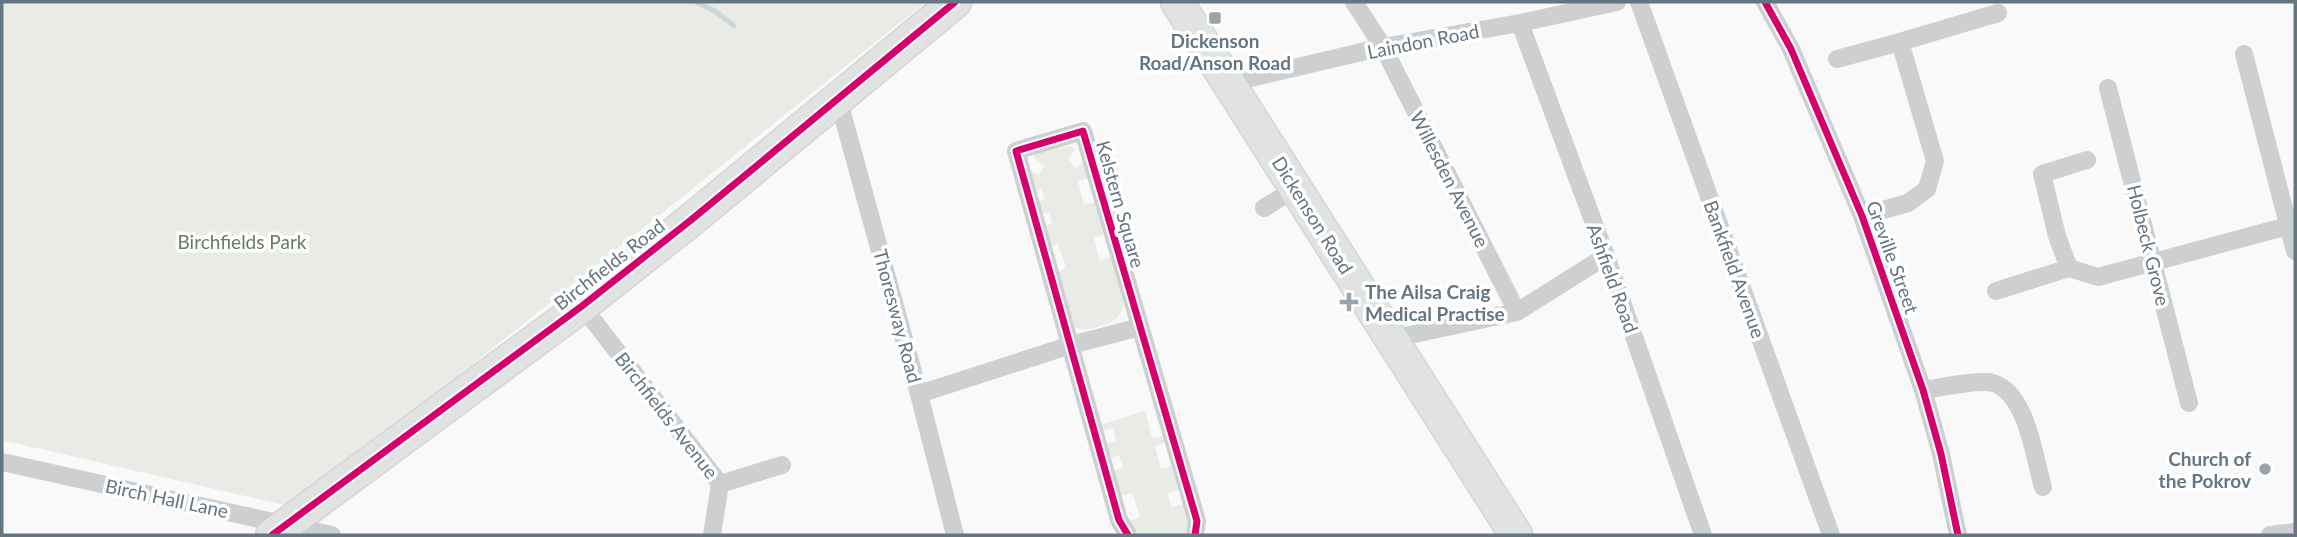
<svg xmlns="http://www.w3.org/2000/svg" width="2297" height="537" viewBox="0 0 2297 537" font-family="Lato,sans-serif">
<rect width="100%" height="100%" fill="#f9f9f9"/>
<!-- green -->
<path fill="#e8ebe6" d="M 2,2 L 926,2 L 298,504 L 289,506 L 2,440 Z
M 1068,146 L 1075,149 L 1068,160 L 1076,168 L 1085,160 L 1092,177 L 1078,181 L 1084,204 L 1100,202 L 1108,233 L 1094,238 L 1100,261 L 1114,257 C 1120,284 1137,317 1101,326 C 1090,329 1085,331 1074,327 L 1053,274 L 1066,268 L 1058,244 L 1046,248 L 1040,227 L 1052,224 L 1049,212 L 1036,215 L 1033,202 L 1045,199 L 1041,188 L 1029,191 L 1026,168 L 1038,175 L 1045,166 L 1033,157 L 1037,153 Z
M 1145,411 L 1152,438 L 1166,436 L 1169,441 L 1155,446 L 1161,469 L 1176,465 L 1183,489 L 1167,493 L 1172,507 L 1187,503 L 1189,535 L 1132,535 L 1126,523 L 1140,517 L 1132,493 L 1118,497 L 1110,472 L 1123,467 L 1119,456 L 1106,458 L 1103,444 L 1116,441 L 1113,428 L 1100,431 L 1098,425 Z"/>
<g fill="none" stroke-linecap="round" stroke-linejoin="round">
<!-- stream -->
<path stroke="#ced6d9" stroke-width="5" d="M 696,2 L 715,11 L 734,26"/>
<defs>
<path id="highway" d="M 1177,2 L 1516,535
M 272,535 L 582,306 L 691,220 L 955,2"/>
</defs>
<!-- highway casing -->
<use href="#highway" stroke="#d5d6d6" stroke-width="35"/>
<!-- street -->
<path stroke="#cecfd0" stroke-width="18" d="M 1354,2 L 1383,47 L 1517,312
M 1639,2 L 1831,535
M 1765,2 L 1791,49 L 1862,216 L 1923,390 L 1941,454 L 1958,535
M 1520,23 L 1606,256 L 1703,535
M 2244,54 L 2295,251
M 1837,59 L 1900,42
M 1230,83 L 1383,47 L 1520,23 L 1617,2
M 2108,88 L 2189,403
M 838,98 L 919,394 L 955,535
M 1264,208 L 1296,188
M 1862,216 L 1908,203 L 1927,189 L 1935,161 L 1900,42 L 1998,13
M 2069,268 L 2057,236 L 2042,174 L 2087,160
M 1996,291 L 2069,268 L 2098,277 L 2295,224
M 582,306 L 720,484 L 712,535
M 1391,339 L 1517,312 L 1606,256
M 1923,390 C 1938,388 1980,379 1993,383 C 2027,393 2034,457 2043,487
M 919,394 L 1071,345 L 1140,327
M 2,462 L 332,535
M 720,484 L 782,465
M 1128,535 L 1119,520 L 1016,151 L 1083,131 L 1197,521 L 1195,535
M 2270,535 L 2295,532"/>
<!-- highway -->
<use href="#highway" stroke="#e1e2e2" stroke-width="32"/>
<defs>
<path id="cycleway" d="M 1765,2 L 1791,49 L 1862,216 L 1923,390 L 1941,454 L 1958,535
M 272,535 L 582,306 L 691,220 L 955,2
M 1128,535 L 1119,520 L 1016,151 L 1083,131 L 1197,521 L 1195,535"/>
</defs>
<!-- cycleway casing -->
<use href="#cycleway" stroke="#fff" stroke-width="11"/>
<!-- cycleway -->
<use href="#cycleway" stroke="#d6006c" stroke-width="7"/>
</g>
<!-- markers -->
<g fill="#99a4ac" stroke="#fff" stroke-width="2.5">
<rect x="1208" y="11" width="14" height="14" rx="3.5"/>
<path d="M1345.5 291.5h7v7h7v7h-7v7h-7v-7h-7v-7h7z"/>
<circle cx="2265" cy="469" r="7"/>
</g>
<g text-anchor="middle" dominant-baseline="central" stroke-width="7" stroke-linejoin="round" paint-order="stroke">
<!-- poi labels -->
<g font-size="19" font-weight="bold" fill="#657683" stroke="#fff">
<text x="1215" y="40">Dickenson<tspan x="1215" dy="22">Road/Anson Road</tspan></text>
<text x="1365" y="291" text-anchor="start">The Ailsa Craig<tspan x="1365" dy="22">Medical Practise</tspan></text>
<text x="2251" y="458" text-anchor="end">Church of<tspan x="2251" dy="22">the Pokrov</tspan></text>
</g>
<!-- street labels -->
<g font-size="19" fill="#657683" stroke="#fff">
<text transform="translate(1423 41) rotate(-11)">Laindon Road</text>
<text transform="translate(1450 179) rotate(63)">Willesden Avenue</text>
<text transform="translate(1121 204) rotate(74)">Kelstern Square</text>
<text transform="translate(1313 215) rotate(58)">Dickenson Road</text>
<text transform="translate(2149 245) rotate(76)">Holbeck Grove</text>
<text transform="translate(1893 257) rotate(70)">Greville Street</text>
<text transform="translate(609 264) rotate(-38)">Birchfields Road</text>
<text transform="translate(1735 269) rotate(70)">Bankfield Avenue</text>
<text transform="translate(1613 278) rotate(70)">Ashfield Road</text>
<text transform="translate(898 316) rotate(75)">Thoresway Road</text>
<text transform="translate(667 415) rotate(52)">Birchfields Avenue</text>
<text transform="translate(167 498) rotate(12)">Birch Hall Lane</text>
</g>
<!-- park labels -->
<g font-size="19" fill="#687a64" stroke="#fff">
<text x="242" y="241">Birchfields Park</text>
</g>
</g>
<!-- border -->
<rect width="2297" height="537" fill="none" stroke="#657683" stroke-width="7"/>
</svg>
